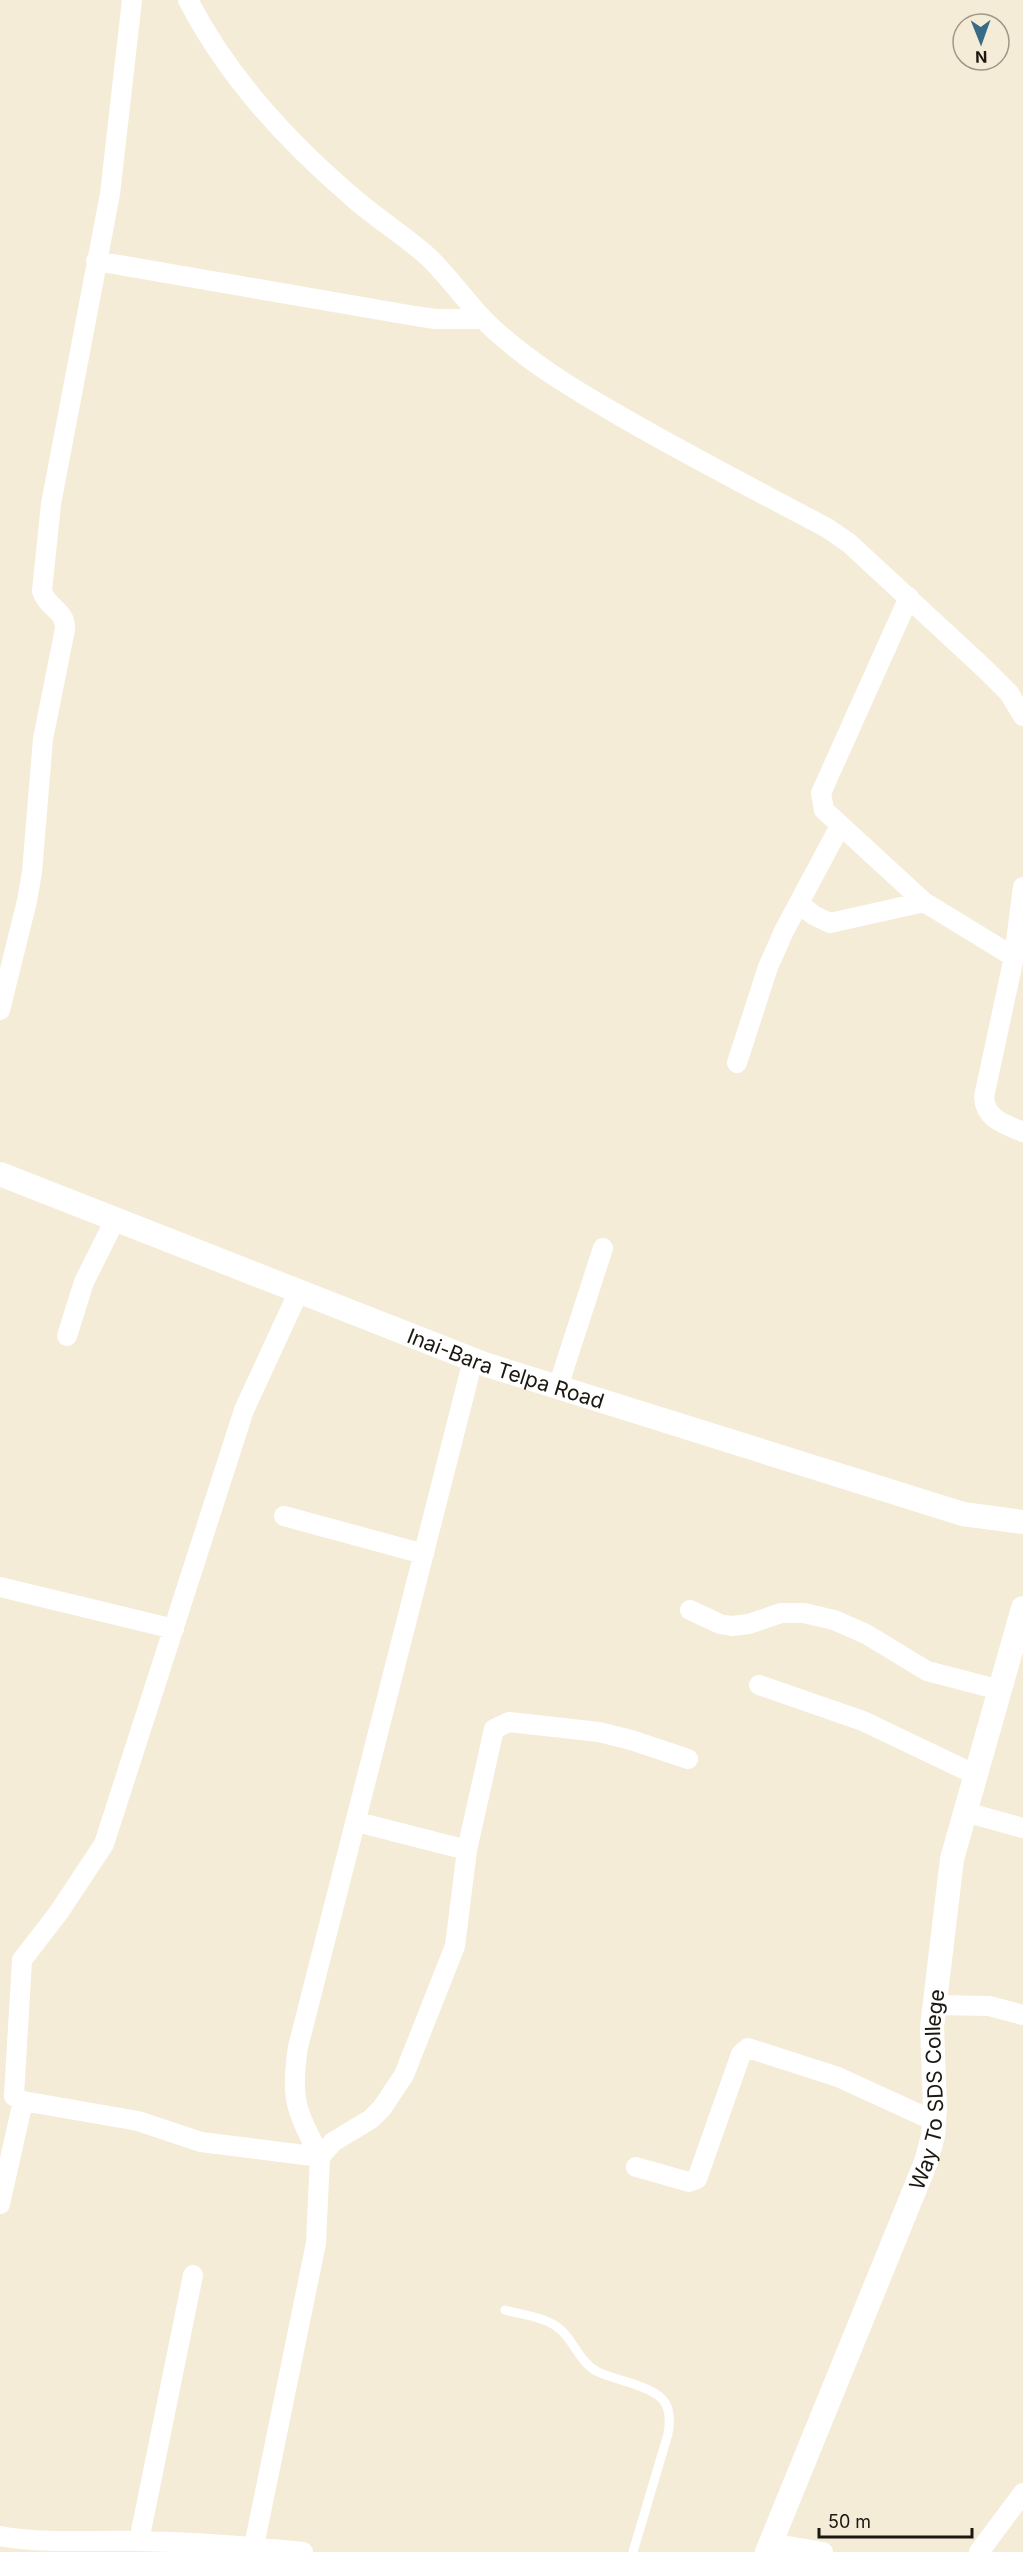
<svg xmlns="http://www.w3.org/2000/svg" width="1023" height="2552" viewBox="0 0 1023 2552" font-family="Inter,sans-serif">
<rect width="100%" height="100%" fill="#f5ecd8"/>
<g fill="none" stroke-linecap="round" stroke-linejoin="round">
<!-- service -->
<path stroke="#fff" stroke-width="9" d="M 505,2310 C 523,2315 547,2317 561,2330 C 575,2343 580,2363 598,2372 C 615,2380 649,2385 662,2399 C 671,2408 670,2422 668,2434 L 633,2552"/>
<!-- minor -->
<path stroke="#fff" stroke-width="20" d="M 188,0 C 226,74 287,141 350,195 C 373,216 401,233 425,254 C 452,278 471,311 499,334 C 534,365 575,390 615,413 C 685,454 756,490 827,528 L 849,543 L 986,670 L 1009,693 L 1023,716
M 96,261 L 409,315 L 435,319 L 482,319
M 909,597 L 826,782 L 821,793 L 824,810 L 924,902 L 1014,957
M 1023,887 L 1014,957 L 984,1097 C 985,1119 1005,1124 1023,1132
M 799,904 L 815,916 L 830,923 L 924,902
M 0,1010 L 27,901 L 32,872 L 43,739 L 65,629 C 66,610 47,608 42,591 L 51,504 L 110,194 L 132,0
M 737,1063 L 768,967 L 784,931 L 840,826
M 299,1291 L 244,1410 L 104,1844 L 59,1912 L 22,1960 L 14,2096 L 23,2101 L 138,2121 L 201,2142 L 320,2157
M 67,1336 L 84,1282 L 116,1218
M 558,1387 L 603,1248
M 284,1516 L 424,1554
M 0,1587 L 174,1629
M 690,1610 L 720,1624 L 732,1626 L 749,1624 L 781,1613 L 804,1613 L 834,1620 L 866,1634 L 927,1671 L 1000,1690
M 759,1685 L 863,1721 L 976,1775
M 965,1812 L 1023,1828
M 357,1822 L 467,1850
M 935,2005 L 989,2006 L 1023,2015
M 320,2157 C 296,2109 290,2100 298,2047 L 473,1360
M 636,2167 L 689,2182 L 697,2179 L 741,2054 L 748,2048 L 838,2077 L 934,2121
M 0,2204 L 23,2101
M 0,2536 C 45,2544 92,2540 138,2541 C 193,2542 248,2546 303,2552
M 139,2541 L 193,2275
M 770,2543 L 823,2552
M 254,2546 L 316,2243 L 320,2157 L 333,2142 L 371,2119 L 382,2108 L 404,2075 L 455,1946 L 467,1850 L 494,1729 L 509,1722 L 599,1732 L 631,1740 L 688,1759
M 979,2552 L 1023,2493"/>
<!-- tertiary -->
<g stroke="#fff" stroke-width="24">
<path id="s1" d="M 0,1174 L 484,1364 L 963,1514 L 1023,1522"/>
<path id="s2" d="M 767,2552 L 926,2162 L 933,2136 L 935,2108 L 932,2027 L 952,1859 L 1023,1608"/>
</g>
</g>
<g text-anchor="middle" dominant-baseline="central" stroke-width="6" stroke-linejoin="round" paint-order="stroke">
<!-- street labels -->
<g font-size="21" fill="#1b1811" stroke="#f5ecd8">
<text stroke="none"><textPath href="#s1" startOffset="542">Inai-Bara Telpa Road</textPath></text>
<text stroke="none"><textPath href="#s2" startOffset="494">Way To SDS College</textPath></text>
</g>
</g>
<!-- north arrow -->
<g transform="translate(981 42) rotate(179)"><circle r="28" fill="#f5ecd8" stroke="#9e9788" stroke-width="1.5"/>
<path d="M0-4.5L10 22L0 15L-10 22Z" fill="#376b87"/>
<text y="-9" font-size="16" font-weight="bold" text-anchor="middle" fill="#1b1811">N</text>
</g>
<!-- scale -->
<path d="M819 2528v9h153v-9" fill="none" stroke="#1b1811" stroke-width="3"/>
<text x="828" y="2528" font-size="18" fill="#1b1811" stroke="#f5ecd8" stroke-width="4.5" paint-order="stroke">50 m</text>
</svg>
